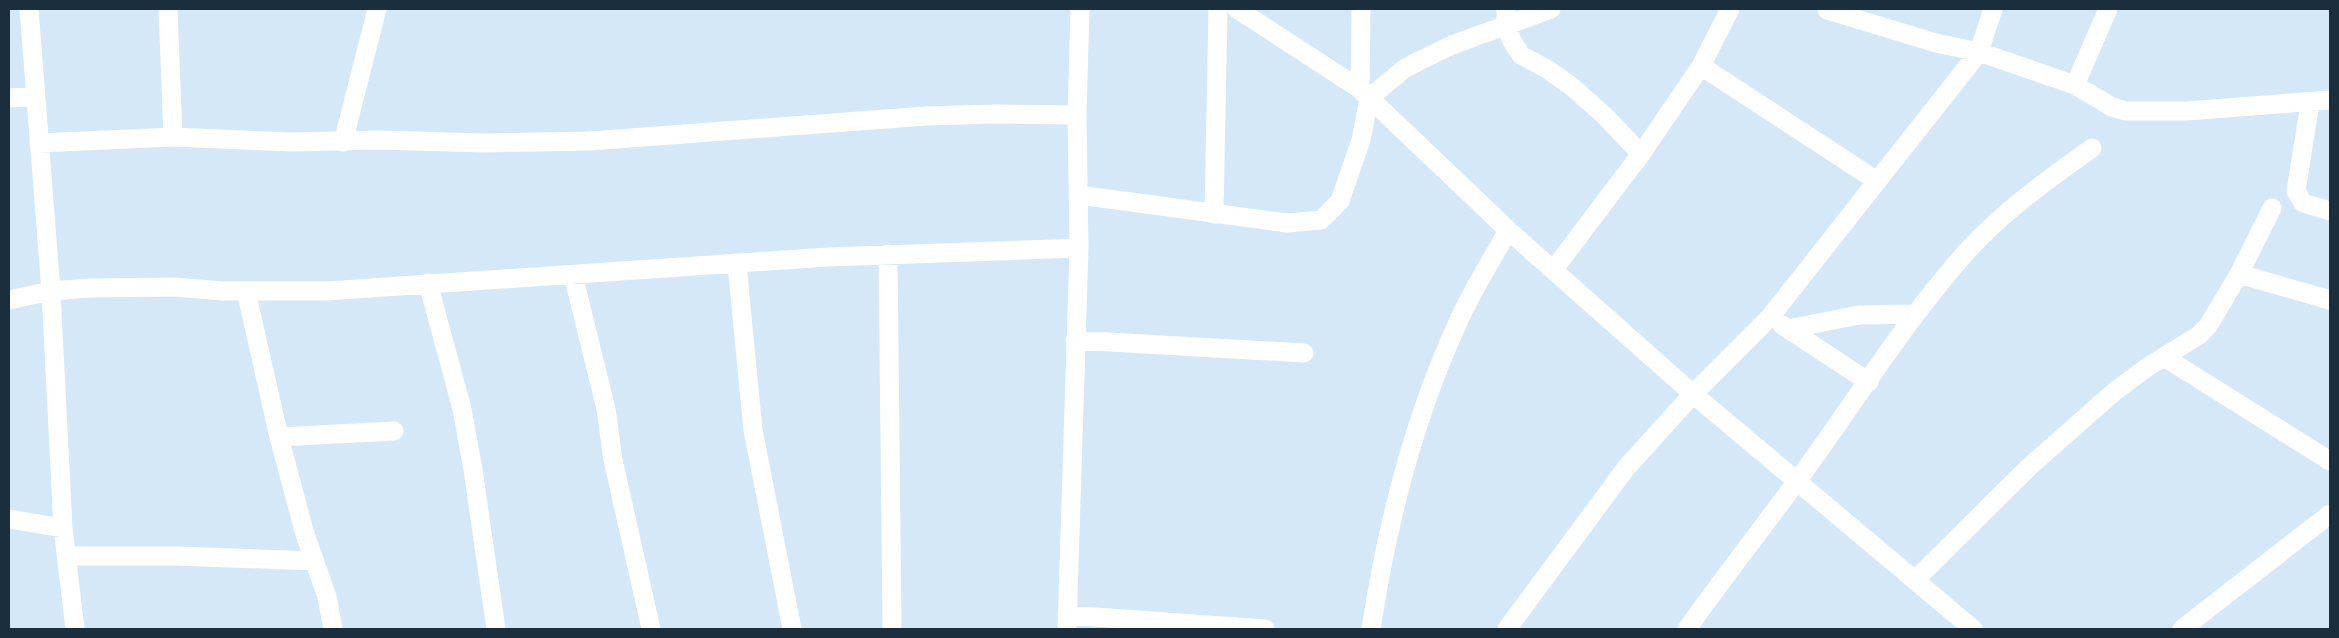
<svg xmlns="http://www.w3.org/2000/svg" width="2339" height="638" viewBox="0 0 2339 638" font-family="Georgia,serif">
<rect width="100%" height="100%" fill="#d4e8f8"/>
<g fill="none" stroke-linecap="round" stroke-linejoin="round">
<!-- minor -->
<path stroke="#fff" stroke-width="19" d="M 29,9 L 51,291 L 63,528 L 75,629
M 168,9 L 173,137
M 1237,9 L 1360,89 L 1508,230 L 1693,394 L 1973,629
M 1506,9 L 1506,26 L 1512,41 L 1521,55 L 1547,69 L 1571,86 L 1605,116 L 1641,154
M 1827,10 L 1936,43 L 1979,52 L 2075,85 L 2112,107 L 2126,111 L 2187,111 L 2330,100
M 1701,66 L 1877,181
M 2075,85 L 2108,9
M 1360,89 L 1361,9
M 9,98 L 35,96
M 2310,103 L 2296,191 L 2303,203 L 2330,211
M 343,142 L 377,9
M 39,143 L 173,137 L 290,142 L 378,140 L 484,143 L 590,141 L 926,116 L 995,114 L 1077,115
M 1079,195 L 1287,223 L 1321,220 L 1340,201 L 1361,140 L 1369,98 L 1404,69 L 1419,61 L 1452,45 L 1551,9
M 1214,214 L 1218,9
M 888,254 L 892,629
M 737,265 L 753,430 L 792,629
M 1554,269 L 1641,154 L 1701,66 L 1730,9
M 2239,274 L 2330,300
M 573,275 L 606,409 L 613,460 L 651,629
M 428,283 L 462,409 L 473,470 L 496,629
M 246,291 L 279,437 L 304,531 L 327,597 L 333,629
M 9,300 L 51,291 L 90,288 L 174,287 L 223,291 L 327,291 L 828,257 L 1079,248
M 1782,325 L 1869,382
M 1788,329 L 1859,315 L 1916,314
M 1075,340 L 1304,353
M 2164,357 L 2330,461
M 279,437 L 394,431
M 9,519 L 63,528
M 66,556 L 176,556 L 315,561
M 1915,580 L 2029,467 L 2114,392 L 2146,368 L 2199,335 L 2208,326 L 2239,274 L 2272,208
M 1067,615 L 1265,629
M 1067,629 L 1079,248 L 1077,115 L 1080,9
M 1371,629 C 1387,524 1414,417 1459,320 C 1473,289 1492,260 1508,230
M 1507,629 L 1626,468 L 1693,394 L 1770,317 L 1979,52 L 1993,9
M 1687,629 C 1728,571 1772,516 1813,459 C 1864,388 1911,313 1969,249 C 2005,210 2050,178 2092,148
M 2182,629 L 2330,514"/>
</g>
<!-- border -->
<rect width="2339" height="638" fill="none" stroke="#1a2e3d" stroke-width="20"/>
</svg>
